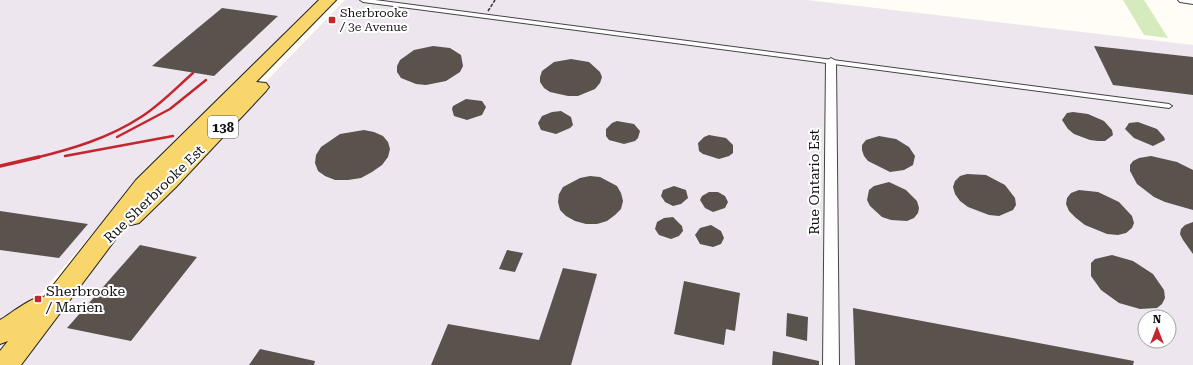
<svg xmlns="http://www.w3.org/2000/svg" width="1193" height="365" viewBox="0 0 1193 365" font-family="'Roboto Serif',serif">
<rect width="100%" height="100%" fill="#fffdf5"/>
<!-- industrial -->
<path fill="#eee6ef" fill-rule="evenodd" d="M 0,0 L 319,0 L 134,185 L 29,307 L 0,324 Z
M 345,0 L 807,0 L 1193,45 L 1193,365 L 0,365 L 0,335 L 7,337 L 169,182 ZM 1145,317 L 1169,317 L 1169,341 L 1145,341 Z"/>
<!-- green -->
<path fill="#d5ebbd" d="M 1123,0 L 1144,0 L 1168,38 L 1144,35 Z"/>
<!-- building -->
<path fill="#5a524d" d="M 222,8 L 278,16 L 214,76 L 152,66 Z
M 433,46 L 450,48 L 461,55 L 463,66 L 460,72 L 446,81 L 426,85 L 416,84 L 401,78 L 397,72 L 397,66 L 400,60 L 414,50 Z
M 1094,46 L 1193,57 L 1193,95 L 1113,85 Z
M 571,59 L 589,62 L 600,72 L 602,77 L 600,83 L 595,89 L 578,96 L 568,96 L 550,92 L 544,88 L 540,82 L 540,77 L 542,71 L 554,62 Z
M 466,99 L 482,101 L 486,107 L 482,115 L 467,120 L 454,116 L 452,109 L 453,106 Z
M 561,111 L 571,117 L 573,125 L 570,128 L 556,134 L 541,130 L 538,123 L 542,116 L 552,112 Z
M 1073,112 L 1088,114 L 1104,121 L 1112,130 L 1113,135 L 1105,141 L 1098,141 L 1090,140 L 1074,134 L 1068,129 L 1062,120 L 1067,113 Z
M 617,121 L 634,124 L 640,131 L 638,138 L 635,141 L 624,144 L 609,140 L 606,136 L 606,129 L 612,123 Z
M 1138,122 L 1157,129 L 1164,137 L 1165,140 L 1153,146 L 1134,138 L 1125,129 L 1129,123 Z
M 364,130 L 374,132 L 383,136 L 388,142 L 390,149 L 388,157 L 382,165 L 372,172 L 361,178 L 348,180 L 335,180 L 325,176 L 318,171 L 315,163 L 316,155 L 321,147 L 340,134 Z
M 709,135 L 726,138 L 733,145 L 733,153 L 729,156 L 719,159 L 703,154 L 699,151 L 698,143 L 704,137 Z
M 879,136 L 896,139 L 909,147 L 915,156 L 913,165 L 904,170 L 890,172 L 868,161 L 864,156 L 862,150 L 862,145 L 866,140 Z
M 1151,156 L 1177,162 L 1193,170 L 1193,210 L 1165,202 L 1154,197 L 1137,184 L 1130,171 L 1130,165 L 1133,161 L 1139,158 Z
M 967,174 L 986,175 L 1005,185 L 1015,198 L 1016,205 L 1013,210 L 999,216 L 989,215 L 968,207 L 960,201 L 955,194 L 953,187 L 955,181 L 960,176 Z
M 590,176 L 600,177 L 617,186 L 621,193 L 623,201 L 621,209 L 615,215 L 607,221 L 597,224 L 586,224 L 575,221 L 566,216 L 560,210 L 558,202 L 559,194 L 563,187 L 580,178 Z
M 889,182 L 906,190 L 917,201 L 919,208 L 918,213 L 914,218 L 907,221 L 891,220 L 882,217 L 870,206 L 867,200 L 869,190 L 874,186 Z
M 674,186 L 686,190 L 688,198 L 681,204 L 673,206 L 665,202 L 661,196 L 663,190 Z
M 1079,190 L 1098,192 L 1119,202 L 1132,216 L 1134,223 L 1132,228 L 1126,233 L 1118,235 L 1107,234 L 1085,225 L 1076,218 L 1069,211 L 1066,204 L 1067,198 L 1071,193 Z
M 709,192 L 718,192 L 725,196 L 728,202 L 725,208 L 713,212 L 705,208 L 700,200 L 702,196 Z
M 0,211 L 88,224 L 59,258 L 0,250 Z
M 673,217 L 682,226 L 683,231 L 679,236 L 671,239 L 659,235 L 655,229 L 657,222 L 664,218 Z
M 1193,222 L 1193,254 L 1183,240 L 1180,234 L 1181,229 L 1185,225 Z
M 711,225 L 721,231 L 724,238 L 721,244 L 713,247 L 700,244 L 695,235 L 700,228 Z
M 140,245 L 197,257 L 131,341 L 67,328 Z
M 507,250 L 523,253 L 515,272 L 499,269 Z
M 1112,255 L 1133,261 L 1153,274 L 1164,290 L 1165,298 L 1162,304 L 1157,308 L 1140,309 L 1119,303 L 1101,290 L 1091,276 L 1091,263 L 1095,259 Z
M 563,268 L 597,274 L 571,365 L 431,365 L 448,324 L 539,340 Z
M 684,281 L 740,293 L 735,331 L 726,329 L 724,345 L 674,334 Z
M 853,308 L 1134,361 L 1133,365 L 855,365 Z
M 787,313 L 808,317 L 807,341 L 786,336 Z
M 260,349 L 315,361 L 314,365 L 249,365 Z
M 773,351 L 819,361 L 819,365 L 772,365 Z"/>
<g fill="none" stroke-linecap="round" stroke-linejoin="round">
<defs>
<path id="lane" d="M 360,0 L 375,0 L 1169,104 L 1172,106 L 1169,108 L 363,2 Z"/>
<path id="street" d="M 1178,0 L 1193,0 L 1193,4 L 1180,2 Z
M 831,58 L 836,61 L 839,365 L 823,365 L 826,61 Z"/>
<path id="primary" d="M 319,0 L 336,0 L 256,82 L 266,83 L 269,87 L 266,91 L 176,187 L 139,223 L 131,225 L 127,224 L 21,365 L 0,365 L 0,351 L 8,341 L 0,344 L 0,320 C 9,315 35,294 44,297 L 136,180 Z"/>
</defs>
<!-- lane casing -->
<use href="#lane" stroke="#444" stroke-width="2"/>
<!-- street casing -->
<use href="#street" stroke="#444" stroke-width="2"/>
<!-- primary casing -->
<use href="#primary" stroke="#222" stroke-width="2"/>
<!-- path -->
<path stroke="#333" stroke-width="1.5" stroke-dasharray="3.5 1.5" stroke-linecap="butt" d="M 488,11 L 495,0"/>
<!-- lane -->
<use href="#lane" fill="#fff" fill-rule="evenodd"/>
<!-- street -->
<use href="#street" fill="#fff" fill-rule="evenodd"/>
<!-- primary -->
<use href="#primary" fill="#f9d66b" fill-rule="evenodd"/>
<!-- rail-far1 -->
<path stroke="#c4262e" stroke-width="2.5" d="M 117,137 L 170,109 L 206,80
M 65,156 L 173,136
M 35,158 C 72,149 109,138 141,117 C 160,105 176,88 193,73"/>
<!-- rail -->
<path stroke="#c4262e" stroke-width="3.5" d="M 0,166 L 39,157"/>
</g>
<!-- markers -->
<g fill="#c4262e" stroke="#fff" stroke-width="1.5">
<rect x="328" y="16" width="8" height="8" rx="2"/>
<rect x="34" y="295" width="8" height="8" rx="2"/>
</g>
<g text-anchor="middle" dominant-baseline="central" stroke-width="4" stroke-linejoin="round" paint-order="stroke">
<!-- far-poi labels -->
<g font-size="12" fill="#111" stroke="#fff" text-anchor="start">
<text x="340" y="13">Sherbrooke<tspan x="340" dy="14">/ 3e Avenue</tspan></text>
</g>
<!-- shield labels -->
<rect fill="#fff" stroke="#585858" stroke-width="1" x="208" y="116" width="30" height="22" rx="3"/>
<g font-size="13" font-weight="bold" fill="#111">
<text x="223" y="127">138</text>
</g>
<!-- street labels -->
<g font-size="14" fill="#111" stroke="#fff">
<text transform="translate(814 182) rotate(-90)">Rue Ontario Est</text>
<text transform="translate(154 194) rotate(-44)">Rue Sherbrooke Est</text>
</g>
<!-- poi labels -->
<g font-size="14" fill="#111" stroke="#fff" text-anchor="start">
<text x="46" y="291">Sherbrooke<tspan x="46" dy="16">/ Marien</tspan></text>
</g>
</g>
<!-- north arrow -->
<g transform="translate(1157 329)"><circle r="19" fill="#ffffff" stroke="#a0a0a0"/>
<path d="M0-3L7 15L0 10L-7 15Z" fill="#c4262e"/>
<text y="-6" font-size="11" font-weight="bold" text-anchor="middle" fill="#111111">N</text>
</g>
</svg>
